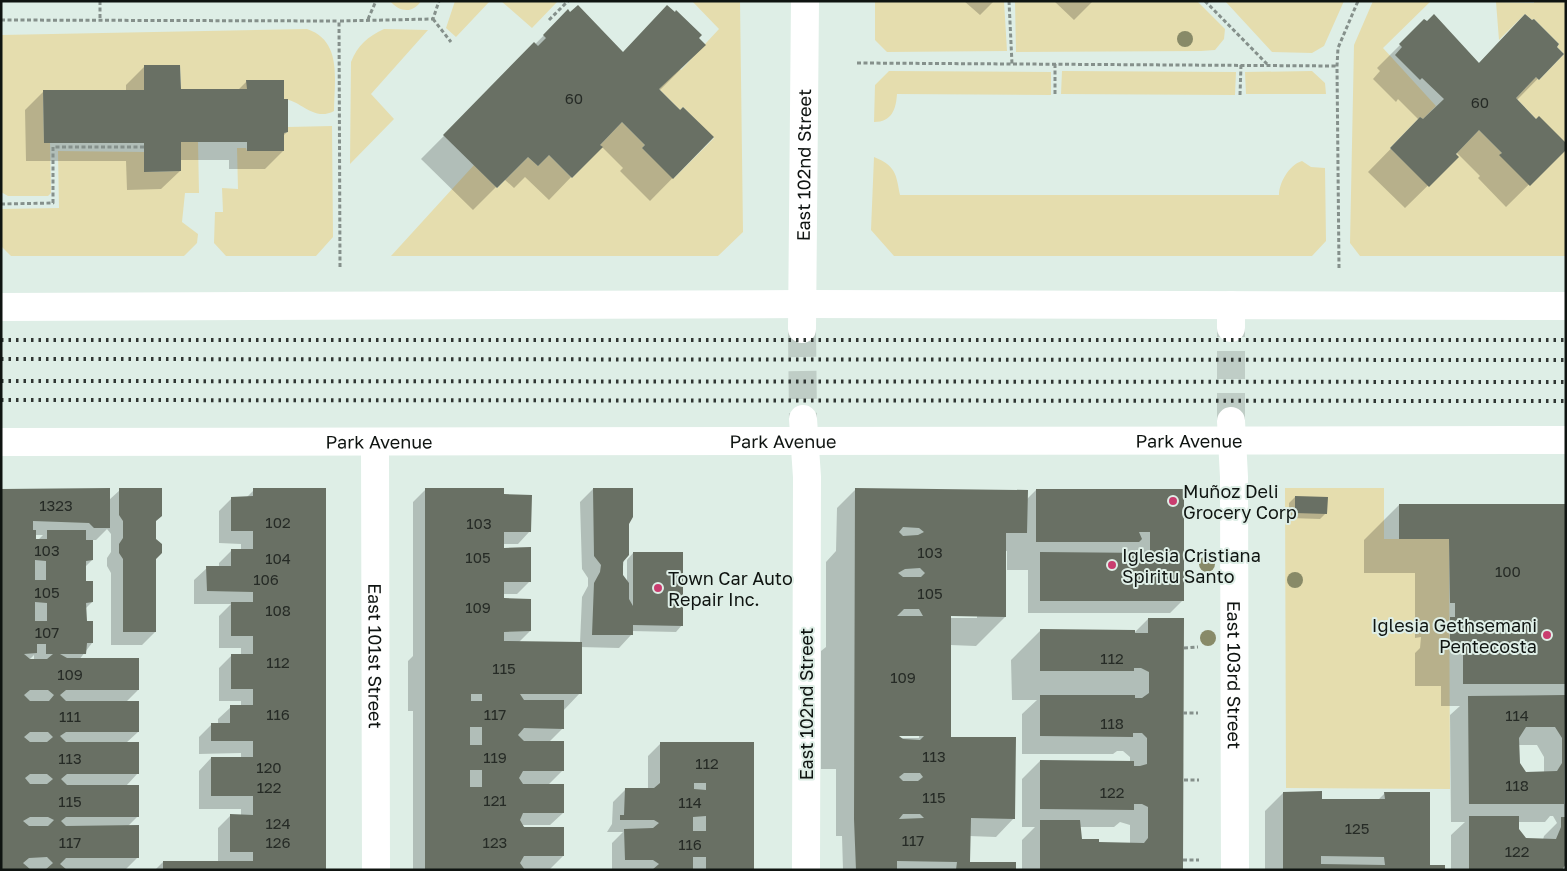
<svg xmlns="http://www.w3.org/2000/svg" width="1567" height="871" viewBox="0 0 1567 871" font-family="'Golos Text',sans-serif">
<rect width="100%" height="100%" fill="#deeee6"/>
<!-- green -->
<path fill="#e5ddae" d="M 390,1 L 421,1 C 413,14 399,12 390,1 Z
M 455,1 L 490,1 L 456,37 L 446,28 Z
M 501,1 L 558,1 L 532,28 Z
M 692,1 L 740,1 L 743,232 L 718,256 L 391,256 L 474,165 L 497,188 L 528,157 L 538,166 L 549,155 L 572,178 L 602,147 L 600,145 L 622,122 L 645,145 L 642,148 L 674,178 L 714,138 L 683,107 L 680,110 L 659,89 L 679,69 L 681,70 L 719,29 Z
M 875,1 L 1004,1 L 1007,51 L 887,52 L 875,40 Z
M 1015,1 L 1197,1 L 1225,29 L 1224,39 L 1215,50 L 1201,51 L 1016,52 Z
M 1225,1 L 1344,1 L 1324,46 L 1312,53 L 1272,52 Z
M 1373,1 L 1431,1 L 1383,48 L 1436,106 L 1423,119 L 1420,117 L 1390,148 L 1429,186 L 1458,157 L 1456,154 L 1479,130 L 1502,153 L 1500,155 L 1566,150 L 1566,256 L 1360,256 L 1350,243 L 1354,45 Z
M 1534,1 L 1566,1 L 1566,143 L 1536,119 L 1516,98 L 1536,77 L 1539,80 L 1564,54 L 1557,47 L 1559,44 L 1534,19 L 1532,20 L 1525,14 L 1499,40 L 1496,2 L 1534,3 Z
M 307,29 C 343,41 334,81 334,111 C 314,122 300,100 284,99 L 284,80 L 247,80 L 247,89 L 181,89 L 180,65 L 144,65 L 144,90 L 43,90 L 44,143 L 50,143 L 51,193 L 48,196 L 8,196 L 1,192 L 1,35 Z
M 384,29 L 428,30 L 371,94 L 394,119 L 350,164 L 351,62 C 358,45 367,37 384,29 Z
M 889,71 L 1051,72 L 1051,95 L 897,94 C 896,109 892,122 874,122 L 875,85 Z
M 1062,71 L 1236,72 L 1235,95 L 1061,94 Z
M 1312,71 L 1325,83 L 1326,94 L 1246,94 L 1245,72 Z
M 332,126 L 333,237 L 316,256 L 226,256 L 214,243 L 215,212 L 223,212 L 222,188 L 238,189 L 237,148 L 246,148 L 247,151 L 284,151 L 284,133 L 288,132 L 288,127 Z
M 181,142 L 198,142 L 199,193 L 185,193 L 182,222 L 198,234 L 197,243 L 184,256 L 11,256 L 1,246 L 1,209 L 59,208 L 58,151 L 144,152 L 145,172 L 181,171 Z
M 874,157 C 896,166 896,174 900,195 L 1279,195 C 1279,183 1289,165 1302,161 L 1311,167 L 1325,168 L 1326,241 L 1312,256 L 894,256 L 871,230 Z
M 1285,488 L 1384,488 L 1384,539 L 1449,539 L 1450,789 L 1286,788 Z"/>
<!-- shadow -->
<path fill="#0003" fill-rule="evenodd" d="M 964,1 L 994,1 L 980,15 Z
M 1054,1 L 1093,1 L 1074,20 Z
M 568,11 L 622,53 L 698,38 L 705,45 L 659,91 L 712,138 L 650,201 L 620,171 L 623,168 L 601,146 L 549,200 L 525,177 L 514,188 L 504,179 L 473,210 L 421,159 Z
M 1525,15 L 1562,54 L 1516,101 L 1566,148 L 1506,207 L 1478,178 L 1480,176 L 1456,152 L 1454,154 L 1457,157 L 1405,208 L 1368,172 L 1419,120 L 1398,99 L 1396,102 L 1373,79 L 1380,71 L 1377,68 L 1425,20 L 1478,64 Z
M 145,66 L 179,91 L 238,90 L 247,81 L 283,100 L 287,132 L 283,136 L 283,151 L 265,169 L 229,169 L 229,160 L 180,160 L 180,171 L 161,189 L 127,190 L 126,161 L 26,161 L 25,110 L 44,91 L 126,91 L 126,85 Z
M 426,489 L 503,496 L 530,531 L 518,544 L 502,544 L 502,549 L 530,581 L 517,594 L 502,594 L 502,600 L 530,631 L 518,643 L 580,643 L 582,597 L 588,586 L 588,578 L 582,569 L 580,502 L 593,489 L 628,524 L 622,575 L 627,583 L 627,560 L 633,553 L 682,625 L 676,632 L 631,631 L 631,635 L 619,648 L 580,647 L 580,693 L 563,711 L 563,728 L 549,742 L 563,770 L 548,785 L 563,813 L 550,825 L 522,825 L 563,856 L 549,870 L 413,870 L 413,711 L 408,711 L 408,661 L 413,656 L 413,502 Z
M 1,490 L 109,500 L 120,490 L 155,521 L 155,632 L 142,645 L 111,645 L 111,573 L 107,566 L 107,558 L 111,552 L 111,534 L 107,529 L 96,540 L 92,540 L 92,560 L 85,567 L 85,583 L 92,602 L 85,609 L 85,622 L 92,643 L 79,660 L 138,690 L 126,702 L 138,732 L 126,743 L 138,773 L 126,786 L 138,816 L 127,827 L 138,857 L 125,870 L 138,870 L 1,870 ZM 35,535 L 43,535 L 38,540 L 35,540 ZM 34,655 L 34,660 L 29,660 Z
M 254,490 L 325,870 L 155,870 L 163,862 L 218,862 L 218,828 L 230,816 L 241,816 L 241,809 L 199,809 L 199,771 L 211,758 L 241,758 L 241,753 L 199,754 L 199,737 L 212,724 L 218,724 L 218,719 L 231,707 L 241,707 L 241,701 L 219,701 L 219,668 L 232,655 L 241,656 L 241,648 L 219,648 L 219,616 L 231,604 L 194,604 L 194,580 L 207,568 L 219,568 L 219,563 L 231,551 L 241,551 L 241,544 L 219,543 L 219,511 L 232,498 L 246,498 Z
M 855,490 L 1026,500 L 1036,490 L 1183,490 L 1183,600 L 1170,613 L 1028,613 L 1028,570 L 1007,570 L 1007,551 L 1005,551 L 1005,617 L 976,646 L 950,645 L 950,738 L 1014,818 L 996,837 L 969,836 L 969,863 L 1014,870 L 843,870 L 842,836 L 836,836 L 836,769 L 821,769 L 821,651 L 826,647 L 826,562 L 836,551 L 837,508 ZM 945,615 L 977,616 L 977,618 L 945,618 ZM 893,735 L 919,735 L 919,738 L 893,738 Z
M 1295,497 L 1326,513 L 1320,519 L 1289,518 L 1289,503 Z
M 1399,505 L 1566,505 L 1566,870 L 1451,870 L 1451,835 L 1465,822 L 1451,822 L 1450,715 L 1460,706 L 1441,706 L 1441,686 L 1415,686 L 1415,653 L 1420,648 L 1421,637 L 1415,638 L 1415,573 L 1364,573 L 1364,540 ZM 1518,745 L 1537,745 L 1544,757 L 1544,773 L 1525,773 L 1518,763 ZM 1550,816 L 1553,816 L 1557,823 L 1544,836 L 1543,840 L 1526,840 L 1518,829 L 1518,822 L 1545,822 Z
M 1148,619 L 1182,870 L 1022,870 L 1022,840 L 1035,827 L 1022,827 L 1022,779 L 1040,761 L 1130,762 L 1130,757 L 1123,751 L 1117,751 L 1113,754 L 1022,754 L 1022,714 L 1037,700 L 1012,700 L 1011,660 L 1040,631 L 1133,634 ZM 1120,822 L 1130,825 L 1130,844 L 1098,843 L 1081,840 L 1080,827 L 1114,827 Z
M 661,743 L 753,743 L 753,870 L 612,870 L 612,843 L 623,832 L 607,832 L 612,824 L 613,802 L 625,790 L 648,790 L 648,756 Z
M 1283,793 L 1321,800 L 1378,800 L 1385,793 L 1429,866 L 1444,870 L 1265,870 L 1265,811 Z"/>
<!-- building -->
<path fill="#697064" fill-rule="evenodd" d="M 578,5 L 623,52 L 667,5 L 675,12 L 676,10 L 702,35 L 699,38 L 706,45 L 659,89 L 680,110 L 683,107 L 714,137 L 673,179 L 642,148 L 645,145 L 622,122 L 600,145 L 603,147 L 572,178 L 549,155 L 538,166 L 528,157 L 497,188 L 443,135 L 534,42 L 538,46 L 546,38 L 543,35 L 568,9 L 570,12 Z
M 1434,14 L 1479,63 L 1525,14 L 1532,20 L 1534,19 L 1559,44 L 1557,47 L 1564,54 L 1539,80 L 1536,77 L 1516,98 L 1536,119 L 1539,116 L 1566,143 L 1566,150 L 1530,186 L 1499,155 L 1502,153 L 1479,130 L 1456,154 L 1459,157 L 1429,187 L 1390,148 L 1420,117 L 1423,119 L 1444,99 L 1422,78 L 1420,80 L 1395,55 L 1402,47 L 1399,44 L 1424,19 L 1427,21 Z
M 144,65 L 180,65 L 181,89 L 247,89 L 246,80 L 284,80 L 284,99 L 288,99 L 288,132 L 284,133 L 284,151 L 247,151 L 247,142 L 181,142 L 181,171 L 144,172 L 144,143 L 44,143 L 43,90 L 144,90 Z
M 110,488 L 110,528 L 94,528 L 89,523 L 33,521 L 33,530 L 36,530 L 36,539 L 47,539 L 47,530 L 86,530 L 86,540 L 93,540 L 93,560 L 86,561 L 86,581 L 93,581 L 93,602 L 86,603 L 87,621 L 93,621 L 93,643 L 87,643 L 86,654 L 60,654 L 67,658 L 139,658 L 139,690 L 66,690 L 60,695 L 66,701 L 139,701 L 139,732 L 66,732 L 60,736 L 66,742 L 139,742 L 139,774 L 67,774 L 61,779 L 67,785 L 139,785 L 139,817 L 66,817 L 61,821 L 66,826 L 139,825 L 139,858 L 66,858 L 60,864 L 67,870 L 45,870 L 53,863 L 47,857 L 29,858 L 23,863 L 31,870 L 1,870 L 1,489 ZM 35,560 L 46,561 L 46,580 L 35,580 ZM 35,602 L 47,603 L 47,621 L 35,621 ZM 37,644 L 46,644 L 46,654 L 53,654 L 47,659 L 30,659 L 24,654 L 37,653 ZM 30,690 L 48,690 L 54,695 L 49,701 L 30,701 L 24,695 ZM 30,732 L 48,732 L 53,737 L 47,742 L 30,742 L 24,737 ZM 30,774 L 47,774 L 53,779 L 47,784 L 30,784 L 25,778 ZM 30,817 L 48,817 L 54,820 L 48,826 L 29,826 L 23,821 Z
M 119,488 L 162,488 L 162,516 L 156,521 L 156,539 L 162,544 L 162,553 L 156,559 L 156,632 L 123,632 L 123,559 L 119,553 L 119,544 L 123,538 L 123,521 L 119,515 Z
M 253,488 L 326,488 L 326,870 L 163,870 L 163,861 L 253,861 L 253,852 L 230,852 L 230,814 L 253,815 L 253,796 L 211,796 L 211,757 L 253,757 L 253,741 L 211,741 L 211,723 L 230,723 L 230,705 L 253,705 L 253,689 L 231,689 L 231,654 L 253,654 L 253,636 L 231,636 L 231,602 L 253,602 L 253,592 L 207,591 L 206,566 L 231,566 L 231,549 L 253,549 L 253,531 L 231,531 L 231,497 L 253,496 Z
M 425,488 L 504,488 L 504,494 L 532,495 L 531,532 L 504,532 L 504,548 L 531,547 L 531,582 L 504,582 L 504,598 L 531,599 L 531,631 L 504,632 L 504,641 L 582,642 L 582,694 L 520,694 L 524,700 L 564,700 L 564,729 L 524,728 L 518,735 L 524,741 L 564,741 L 564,771 L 523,771 L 519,778 L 523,784 L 564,784 L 564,813 L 523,813 L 520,820 L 524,827 L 564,827 L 564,856 L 524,856 L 520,863 L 525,870 L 425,870 ZM 471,694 L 482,694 L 482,701 L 471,701 ZM 470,727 L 482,727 L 482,745 L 470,745 ZM 470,770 L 482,770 L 482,787 L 470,787 Z
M 593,488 L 633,488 L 633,517 L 629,524 L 629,555 L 623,562 L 623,575 L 629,583 L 629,599 L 633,606 L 633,552 L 683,552 L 683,626 L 633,625 L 633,635 L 592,635 L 594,583 L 600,572 L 601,565 L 594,556 Z
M 855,488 L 1028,490 L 1027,533 L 1006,533 L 1006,617 L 951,616 L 951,737 L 1016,737 L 1015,819 L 971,818 L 970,862 L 1016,862 L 1016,870 L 956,870 L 957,862 L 897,861 L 897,870 L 856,870 L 854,819 ZM 903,527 L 919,528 L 924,532 L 918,535 L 903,536 L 899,532 ZM 920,568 L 925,573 L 921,577 L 903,577 L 898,573 L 905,569 ZM 904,609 L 919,609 L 923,616 L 897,616 ZM 899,736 L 924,736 L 920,740 L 903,739 ZM 904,773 L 920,773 L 923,777 L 918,781 L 903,781 L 899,777 ZM 903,814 L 920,814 L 924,818 L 899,819 Z
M 1036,489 L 1184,489 L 1184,601 L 1040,601 L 1040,552 L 1150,553 L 1150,532 L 1139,532 L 1142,539 L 1139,542 L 1036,542 Z
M 1295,496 L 1328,497 L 1327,514 L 1295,513 Z
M 1399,504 L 1566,504 L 1566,684 L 1463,684 L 1463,652 L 1450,651 L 1450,617 L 1455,617 L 1455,603 L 1450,603 L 1449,539 L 1399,539 Z
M 1148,618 L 1184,618 L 1183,870 L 1040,870 L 1040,820 L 1080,820 L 1082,839 L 1099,839 L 1099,842 L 1144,843 L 1148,838 L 1148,807 L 1142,804 L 1134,804 L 1134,810 L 1040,809 L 1040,760 L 1134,761 L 1134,766 L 1140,766 L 1147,764 L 1147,738 L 1142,733 L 1133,733 L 1133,737 L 1040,736 L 1040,695 L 1135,695 L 1135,698 L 1142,698 L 1149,693 L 1149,672 L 1141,668 L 1134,668 L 1134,671 L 1040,671 L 1040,629 L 1135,630 L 1135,633 L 1148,633 Z
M 1565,695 L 1564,804 L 1469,804 L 1468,696 ZM 1526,727 L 1555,727 L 1562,738 L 1562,763 L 1557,771 L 1526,772 L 1520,763 L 1519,738 Z
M 660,742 L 754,742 L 754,870 L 706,870 L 706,857 L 693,857 L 693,870 L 652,870 L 659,864 L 653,860 L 625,860 L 624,829 L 653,828 L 659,823 L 654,820 L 620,820 L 620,815 L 624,815 L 625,788 L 654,788 L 660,783 ZM 694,783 L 706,783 L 706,790 L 694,789 ZM 706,816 L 706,831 L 693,831 L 693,817 Z
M 1322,791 L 1322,799 L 1385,799 L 1384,792 L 1430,792 L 1430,865 L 1445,865 L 1445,870 L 1283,870 L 1283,792 ZM 1321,856 L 1384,857 L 1385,865 L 1321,864 Z
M 1469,816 L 1519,816 L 1519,829 L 1526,838 L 1556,839 L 1561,827 L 1561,817 L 1566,817 L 1566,864 L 1562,870 L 1469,870 Z"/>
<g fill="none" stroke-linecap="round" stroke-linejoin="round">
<!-- minor-tunnel -->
<path stroke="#bfcdc6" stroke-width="28" stroke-dasharray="28 14" stroke-linecap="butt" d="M 802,329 L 803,419
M 1231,421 L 1231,328"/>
<!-- path -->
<path stroke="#85908b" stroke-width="3" stroke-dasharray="4 2.5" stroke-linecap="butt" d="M 100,1 L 100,21
M 1009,1 L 1012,64
M 1205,1 L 1268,65
M 368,19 L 376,1
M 433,19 L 451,42
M 1,20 L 339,21
M 549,20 L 568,1
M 857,63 L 1337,66
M 1055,64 L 1055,95
M 1240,95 L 1241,65
M 1,204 L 53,203 L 53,147 L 144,147
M 340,267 L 339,21 L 433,19 L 439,1
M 1339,268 L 1337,66 L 1338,48 L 1358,1
M 1184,648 L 1198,647
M 1183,713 L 1198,713
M 1184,780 L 1199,780
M 1183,860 L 1199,860"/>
<!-- minor -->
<g stroke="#fff" stroke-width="28">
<path d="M 1231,305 L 1231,328"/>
<path id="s1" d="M 802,329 L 805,1"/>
<path d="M 803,419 L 807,477 L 806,870"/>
<path id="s2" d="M 1231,421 L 1234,477 L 1235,870"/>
<path id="s3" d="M 375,442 L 376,870"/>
</g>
<!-- primary -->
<g stroke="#fff" stroke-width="28">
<path d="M 1,307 L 803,304 L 1566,306"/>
<path id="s4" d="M 1,442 L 1566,440"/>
</g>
<!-- rail -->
<path stroke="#2f3532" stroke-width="4" stroke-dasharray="2.5 5" stroke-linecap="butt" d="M 1,340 L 1566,340
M 1,359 L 1566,360
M 1,381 L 1566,382
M 1,400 L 1566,401"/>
</g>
<!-- trees -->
<g fill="#888a68">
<circle cx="1185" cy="39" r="8"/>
<circle cx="1207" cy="564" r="8"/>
<circle cx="1295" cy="580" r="8"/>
<circle cx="1208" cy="638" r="8"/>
</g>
<!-- markers -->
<g fill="#c93d6f" stroke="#deeee6" stroke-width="2">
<circle cx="1173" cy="501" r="5"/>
<circle cx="1112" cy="565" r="5"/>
<circle cx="658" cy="588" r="5"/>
<circle cx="1547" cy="635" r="5"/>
</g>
<g text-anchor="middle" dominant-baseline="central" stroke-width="4" stroke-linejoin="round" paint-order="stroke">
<!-- number labels -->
<g font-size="15" fill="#262b26">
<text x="574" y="98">60</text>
<text x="1480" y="102">60</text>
<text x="56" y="505">1323</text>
<text x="278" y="522">102</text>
<text x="479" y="523">103</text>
<text x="47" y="550">103</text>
<text x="930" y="552">103</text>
<text x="478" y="557">105</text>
<text x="278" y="558">104</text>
<text x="1508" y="571">100</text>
<text x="266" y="579">106</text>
<text x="47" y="592">105</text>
<text x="930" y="593">105</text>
<text x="478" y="607">109</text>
<text x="278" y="610">108</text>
<text x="47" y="632">107</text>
<text x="1112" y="658">112</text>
<text x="278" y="662">112</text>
<text x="504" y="668">115</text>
<text x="70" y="674">109</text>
<text x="903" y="677">109</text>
<text x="278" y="714">116</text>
<text x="495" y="714">117</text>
<text x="1517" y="715">114</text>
<text x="70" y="716">111</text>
<text x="1112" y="723">118</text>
<text x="934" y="756">113</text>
<text x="495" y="757">119</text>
<text x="70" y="758">113</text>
<text x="707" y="763">112</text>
<text x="269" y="767">120</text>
<text x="1517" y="785">118</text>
<text x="269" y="787">122</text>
<text x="1112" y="792">122</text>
<text x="934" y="797">115</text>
<text x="495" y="800">121</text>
<text x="70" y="801">115</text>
<text x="690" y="802">114</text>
<text x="278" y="823">124</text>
<text x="1357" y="828">125</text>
<text x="913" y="840">117</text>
<text x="70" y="842">117</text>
<text x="278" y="842">126</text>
<text x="495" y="842">123</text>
<text x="690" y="844">116</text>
<text x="1517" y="851">122</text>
</g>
<!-- street labels -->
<g font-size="18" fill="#0f1411" stroke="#deeee6">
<text stroke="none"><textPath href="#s1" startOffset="164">East 102nd Street</textPath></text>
<text stroke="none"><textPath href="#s4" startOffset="782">Park Avenue</textPath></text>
<text stroke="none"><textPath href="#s4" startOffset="1188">Park Avenue</textPath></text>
<text stroke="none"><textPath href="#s4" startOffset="378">Park Avenue</textPath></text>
<text stroke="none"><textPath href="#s3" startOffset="214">East 101st Street</textPath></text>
<text stroke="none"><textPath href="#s2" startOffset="254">East 103rd Street</textPath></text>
<text transform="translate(806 704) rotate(-90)">East 102nd Street</text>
</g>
<!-- poi labels -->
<g font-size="18" fill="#0f1411" stroke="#deeee6" text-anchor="start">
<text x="1183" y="491">Muñoz Deli<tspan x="1183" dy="21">Grocery Corp</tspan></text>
<text x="1122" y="555">Iglesia Cristiana<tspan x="1122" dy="21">Spiritu Santo</tspan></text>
<text x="668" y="578">Town Car Auto<tspan x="668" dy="21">Repair Inc.</tspan></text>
<text x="1537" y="625" text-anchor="end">Iglesia Gethsemani<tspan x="1537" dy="21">Pentecosta</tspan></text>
</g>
</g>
<!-- border -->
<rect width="1567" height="871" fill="none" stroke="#0f1411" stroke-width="5"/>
</svg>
